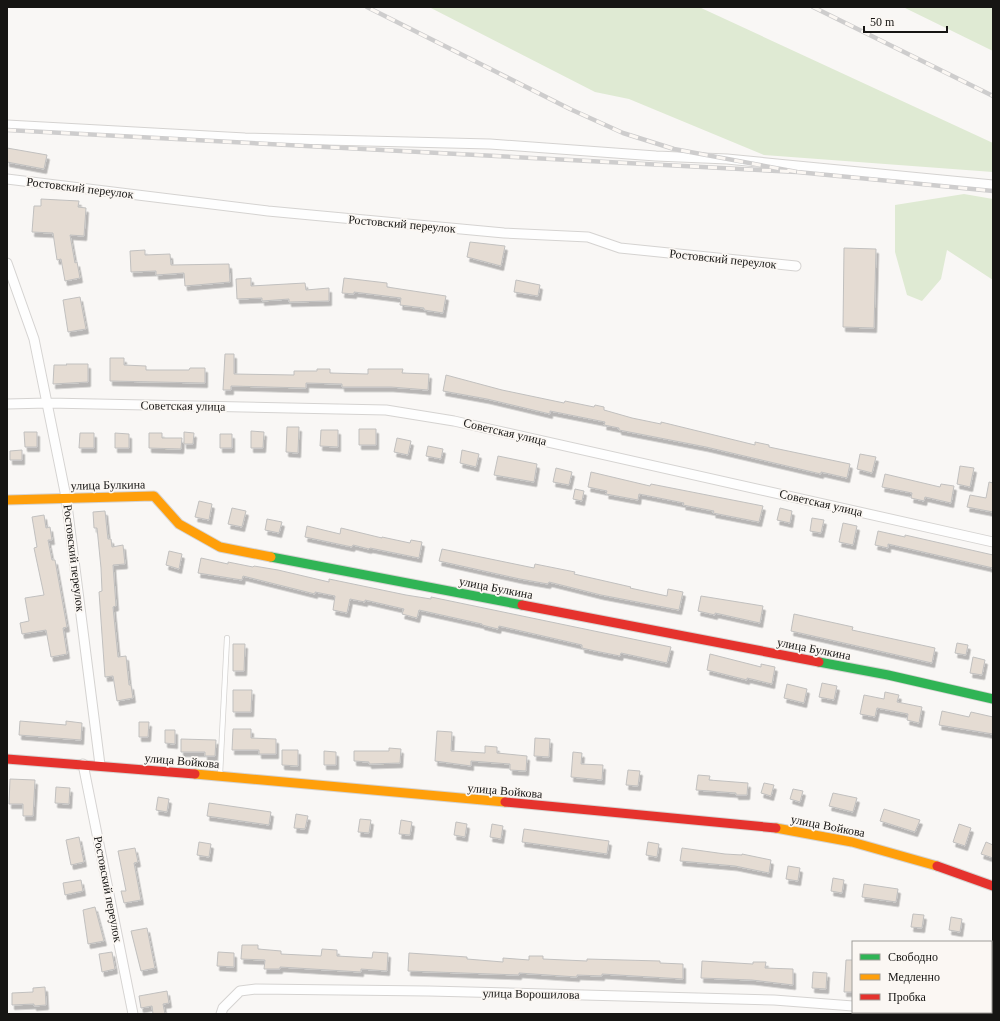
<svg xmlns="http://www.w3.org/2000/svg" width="1000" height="1021" viewBox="0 0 1000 1021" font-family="'Times New Roman',serif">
<defs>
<filter id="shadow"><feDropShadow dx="2.5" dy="4.5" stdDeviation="0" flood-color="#0004"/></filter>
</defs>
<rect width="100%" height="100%" fill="#f9f7f5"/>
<!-- green -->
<path fill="#dfead3" d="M 429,7 L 699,7 L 993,143 L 993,172 L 764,155 L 629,99 L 595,92 Z
M 903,7 L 993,7 L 993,51 Z
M 964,194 L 993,199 L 993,280 L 947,250 L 941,279 L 922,301 L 907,295 L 895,252 L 895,205 Z"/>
<!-- building -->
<path fill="#e5dcd3" stroke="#c1c0bf" filter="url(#shadow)" d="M 7,148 L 47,155 L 44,169 L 7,162 Z
M 41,199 L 79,201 L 78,207 L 86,208 L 84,236 L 70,235 L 75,263 L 77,262 L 80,278 L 65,281 L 61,259 L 57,260 L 53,233 L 32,232 L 34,206 L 41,206 Z
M 470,242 L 505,246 L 501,266 L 467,257 Z
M 844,248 L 876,249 L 874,328 L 843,327 Z
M 145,250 L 145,255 L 170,254 L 171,265 L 229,264 L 230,282 L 185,286 L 184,273 L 156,275 L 156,271 L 131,272 L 130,251 Z
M 251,278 L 251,286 L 305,283 L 306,290 L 329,288 L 329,301 L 289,302 L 289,299 L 262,301 L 262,298 L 237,299 L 236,279 Z
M 344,278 L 387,283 L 387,287 L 446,296 L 443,313 L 424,310 L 424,308 L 400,305 L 401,298 L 354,292 L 354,294 L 342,293 Z
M 516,280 L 540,285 L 538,296 L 514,292 Z
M 80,297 L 86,329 L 68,332 L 63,300 Z
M 225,354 L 234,354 L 234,374 L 294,375 L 294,371 L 317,371 L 317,369 L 330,369 L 330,373 L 368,374 L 368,369 L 403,369 L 402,373 L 429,374 L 428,390 L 391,387 L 342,387 L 342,384 L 306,383 L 306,388 L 231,386 L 231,390 L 223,390 Z
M 110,358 L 124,358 L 124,365 L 146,366 L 146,370 L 189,370 L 190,368 L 205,368 L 205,383 L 110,381 Z
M 66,364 L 88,364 L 88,382 L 53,384 L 54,365 L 67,365 Z
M 446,375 L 502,390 L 564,403 L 565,401 L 594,407 L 595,405 L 604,407 L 604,410 L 632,418 L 661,424 L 661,422 L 755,445 L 755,442 L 769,445 L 769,447 L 850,464 L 847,478 L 821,472 L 821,474 L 706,447 L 619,430 L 619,428 L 604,425 L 605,422 L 550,411 L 550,414 L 487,399 L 443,391 Z
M 287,427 L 299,427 L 298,453 L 286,452 Z
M 359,429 L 376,429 L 376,445 L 359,445 Z
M 321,430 L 338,430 L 338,447 L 320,446 Z
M 251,431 L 264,432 L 263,448 L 251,448 Z
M 24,432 L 37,432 L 37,447 L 25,447 Z
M 184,432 L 194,433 L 193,444 L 184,444 Z
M 80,433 L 94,433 L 94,448 L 79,448 Z
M 115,433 L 129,434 L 129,448 L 115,448 Z
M 149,433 L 162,433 L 162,438 L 182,438 L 181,449 L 149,448 Z
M 220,434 L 232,434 L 232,448 L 220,448 Z
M 397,438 L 411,441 L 408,455 L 394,452 Z
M 428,446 L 443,449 L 441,459 L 426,456 Z
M 22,450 L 22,460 L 10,460 L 10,451 Z
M 462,450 L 479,454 L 476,467 L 460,463 Z
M 860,454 L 876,457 L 872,473 L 857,469 Z
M 498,456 L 537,464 L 534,482 L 494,475 Z
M 960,466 L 974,468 L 970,487 L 957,484 Z
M 556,468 L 572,472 L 569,485 L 553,482 Z
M 591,472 L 650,486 L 651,484 L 763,506 L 759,522 L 713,513 L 714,511 L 683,505 L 684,503 L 639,494 L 638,500 L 606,494 L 607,491 L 588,487 Z
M 885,474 L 940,487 L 941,484 L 954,486 L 951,503 L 925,497 L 924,501 L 911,498 L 912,493 L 882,487 Z
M 989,482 L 993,483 L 993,512 L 967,507 L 970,495 L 986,498 Z
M 575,489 L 584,491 L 582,501 L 573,499 Z
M 199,501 L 212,504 L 209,520 L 195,517 Z
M 232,508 L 246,511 L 242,527 L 228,524 Z
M 780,508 L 792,511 L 790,523 L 777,520 Z
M 105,511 L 108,539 L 111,539 L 112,547 L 123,545 L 125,564 L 113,565 L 116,606 L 113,607 L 118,657 L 126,656 L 129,685 L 131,685 L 133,698 L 117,701 L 113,676 L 105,677 L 99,592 L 102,591 L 101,568 L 97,528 L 94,528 L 93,512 Z
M 44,515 L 46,528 L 50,527 L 52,540 L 48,540 L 52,560 L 55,560 L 67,627 L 63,628 L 67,654 L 51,657 L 46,630 L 22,634 L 20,623 L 29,621 L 25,598 L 44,595 L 34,548 L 37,547 L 32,517 Z
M 812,518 L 824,520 L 821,533 L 810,531 Z
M 267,519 L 282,522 L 279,533 L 265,530 Z
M 843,523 L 857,526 L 853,545 L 839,542 Z
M 307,526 L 340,534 L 341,528 L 382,538 L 382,537 L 410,543 L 411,540 L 422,542 L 419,558 L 370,548 L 369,549 L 353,545 L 352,547 L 305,537 Z
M 878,531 L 905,537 L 905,535 L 993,555 L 993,568 L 888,544 L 888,548 L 875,545 Z
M 442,549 L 534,568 L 535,564 L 575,572 L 574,574 L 631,587 L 630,588 L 667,596 L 668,589 L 683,592 L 679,610 L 601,595 L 549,582 L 548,584 L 520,579 L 439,561 Z
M 169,551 L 182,554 L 179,569 L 166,565 Z
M 201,558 L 228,564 L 228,562 L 253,567 L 254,566 L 278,570 L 329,582 L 329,579 L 406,595 L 431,599 L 431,597 L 671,647 L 667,663 L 621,653 L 620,656 L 595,651 L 582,648 L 582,645 L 530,633 L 499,626 L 498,629 L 482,625 L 482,624 L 419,610 L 417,618 L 402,614 L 404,609 L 365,600 L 365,602 L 350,599 L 347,613 L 333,610 L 335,596 L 315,592 L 315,594 L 243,576 L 242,580 L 198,573 Z
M 701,596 L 763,606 L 760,623 L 715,613 L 715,615 L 698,611 Z
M 794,614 L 853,627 L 852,630 L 935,648 L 932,663 L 791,631 Z
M 957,643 L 968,645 L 966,655 L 955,653 Z
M 233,644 L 245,644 L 244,671 L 233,671 Z
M 710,654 L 761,667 L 761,664 L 775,667 L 772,684 L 747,678 L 747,680 L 707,670 Z
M 973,657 L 985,660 L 982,675 L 970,673 Z
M 822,683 L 837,686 L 834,700 L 819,697 Z
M 787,684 L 807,689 L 804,703 L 784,698 Z
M 233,690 L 252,690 L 251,712 L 233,712 Z
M 885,692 L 899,695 L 897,702 L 922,707 L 919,723 L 907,720 L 908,714 L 877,708 L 875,717 L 860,714 L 864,695 L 884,699 Z
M 942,711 L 969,717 L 971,712 L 993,717 L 993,734 L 939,725 Z
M 20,721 L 66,725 L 66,721 L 82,723 L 81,740 L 19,735 Z
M 139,722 L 149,722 L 148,737 L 139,737 Z
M 233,729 L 251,729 L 251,738 L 276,739 L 276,754 L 259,754 L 259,750 L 232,750 Z
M 165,730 L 175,730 L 175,744 L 165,743 Z
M 437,731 L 452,732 L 451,751 L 485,753 L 485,746 L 497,747 L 497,753 L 527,756 L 526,771 L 510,770 L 510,764 L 471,761 L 471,766 L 435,761 Z
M 535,738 L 550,739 L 549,757 L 534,756 Z
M 181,739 L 216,740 L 215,756 L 205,756 L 205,752 L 181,752 Z
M 389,748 L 401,749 L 400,763 L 369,764 L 369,762 L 354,761 L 354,751 L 389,751 Z
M 282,750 L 298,750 L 298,766 L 282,765 Z
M 324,751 L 336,752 L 336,765 L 324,765 Z
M 573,752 L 582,753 L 581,764 L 603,765 L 602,780 L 571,777 Z
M 628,770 L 640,771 L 638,786 L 626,785 Z
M 698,775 L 710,776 L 709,780 L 748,783 L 747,795 L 736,795 L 736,793 L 696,790 Z
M 10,779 L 35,780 L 33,816 L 23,816 L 23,804 L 9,804 Z
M 764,783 L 774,785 L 771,796 L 761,793 Z
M 56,787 L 70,788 L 69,804 L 55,803 Z
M 793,789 L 803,791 L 800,802 L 790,799 Z
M 833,793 L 857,798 L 853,812 L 829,806 Z
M 158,797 L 169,799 L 167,812 L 156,810 Z
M 209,803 L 271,812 L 269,825 L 207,816 Z
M 884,809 L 920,820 L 915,832 L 880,821 Z
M 296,814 L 308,816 L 305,829 L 294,828 Z
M 360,819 L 371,820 L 369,833 L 358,832 Z
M 401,820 L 412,822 L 410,835 L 399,834 Z
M 456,822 L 467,824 L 465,837 L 454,835 Z
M 492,824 L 503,826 L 501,839 L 490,837 Z
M 959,824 L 971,828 L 965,846 L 953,842 Z
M 524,829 L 609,841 L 607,854 L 522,842 Z
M 79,837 L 84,862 L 71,865 L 66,840 Z
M 199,842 L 211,844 L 209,857 L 197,855 Z
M 648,842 L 659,844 L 657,857 L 646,855 Z
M 986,842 L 993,845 L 993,858 L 981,854 Z
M 135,848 L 138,862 L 134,863 L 141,900 L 124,903 L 121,891 L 126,891 L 118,851 Z
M 682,848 L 725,854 L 742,855 L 742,854 L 771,860 L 769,873 L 735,866 L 680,861 Z
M 788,866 L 800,868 L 798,881 L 786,879 Z
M 833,878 L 844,880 L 842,893 L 831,891 Z
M 81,880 L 83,891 L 65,895 L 63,883 Z
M 864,884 L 898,889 L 896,902 L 862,897 Z
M 95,907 L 104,941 L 88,944 L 83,910 Z
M 913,914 L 924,915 L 922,928 L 911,927 Z
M 951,917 L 962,919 L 960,932 L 949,930 Z
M 147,928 L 155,968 L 141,971 L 131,931 Z
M 242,945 L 258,945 L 258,949 L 281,951 L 281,954 L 321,956 L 322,949 L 337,950 L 337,956 L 372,958 L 373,952 L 388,953 L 387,971 L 361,969 L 361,972 L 280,967 L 280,969 L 264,969 L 265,960 L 241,959 Z
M 112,952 L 115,969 L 102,972 L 99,954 Z
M 218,952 L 234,953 L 234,967 L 217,966 Z
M 409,953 L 467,957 L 467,959 L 503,962 L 503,958 L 529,960 L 529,956 L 543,956 L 543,959 L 587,961 L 587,959 L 660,961 L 660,963 L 683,964 L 683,979 L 602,974 L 602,976 L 577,975 L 577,977 L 519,973 L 519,975 L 408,971 Z
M 846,960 L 853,960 L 853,992 L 844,992 Z
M 702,961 L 753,964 L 753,962 L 766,962 L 765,968 L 793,969 L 793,985 L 752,980 L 701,978 Z
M 813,972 L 827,973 L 826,989 L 812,988 Z
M 45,987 L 46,1005 L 34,1006 L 34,1004 L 12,1005 L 12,993 L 33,992 L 33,988 Z
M 167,991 L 169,1003 L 163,1004 L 165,1014 L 153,1014 L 152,1006 L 141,1008 L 139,996 Z"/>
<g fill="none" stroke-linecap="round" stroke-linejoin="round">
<defs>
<path id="lane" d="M 220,774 L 227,638"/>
<path id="street" d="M 7,125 L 245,138 L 490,144 L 656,156 L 727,159 L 993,185
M 7,179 L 268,211 L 504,233 L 588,237 L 620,248 L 796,266
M 7,263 L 34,339 L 66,497 L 100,765
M 7,404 L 48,403 L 386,410 L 454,421 L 993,542
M 83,764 L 133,1014
M 916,1012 L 938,1014
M 221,1014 L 223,1008 L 240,991 L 256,989 L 429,991 L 774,1000 L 853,1006"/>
<path id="fast" d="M 271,557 L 522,605
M 819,662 L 888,675 L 993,699"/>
<path id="slow" d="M 7,500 L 154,496 L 179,524 L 220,547 L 271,557
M 195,774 L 505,802
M 776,828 L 852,842 L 937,866"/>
<path id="jam" d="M 522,605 L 819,662
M 7,759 L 195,774
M 505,802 L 776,828
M 937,866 L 993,886"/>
</defs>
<!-- lane casing -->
<use href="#lane" stroke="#d5d3d1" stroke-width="6"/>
<!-- street casing -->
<use href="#street" stroke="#d5d3d1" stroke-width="11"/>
<!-- fast casing -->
<use href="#fast" stroke="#d5d3d1" stroke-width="11"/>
<!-- slow casing -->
<use href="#slow" stroke="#d5d3d1" stroke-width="11"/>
<!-- jam casing -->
<use href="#jam" stroke="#d5d3d1" stroke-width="11"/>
<!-- lane -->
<use href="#lane" stroke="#fefefe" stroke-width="4.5"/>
<!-- street -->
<use href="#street" stroke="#fefefe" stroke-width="9"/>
<!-- fast -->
<use href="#fast" stroke="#30b455" stroke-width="9"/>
<!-- slow -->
<use href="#slow" stroke="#ff9f0a" stroke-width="9"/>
<!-- jam -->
<use href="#jam" stroke="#e5322d" stroke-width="9"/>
<defs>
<path id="rail" d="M 813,7 L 993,96
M 7,130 L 797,172 L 674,149 L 623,133 L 570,109 L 367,7
M 797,172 L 993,191"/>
</defs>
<!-- rail casing -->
<use href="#rail" stroke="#cecdcd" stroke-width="4.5"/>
<!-- rail -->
<use href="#rail" stroke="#fbf7f3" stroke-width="3" stroke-dasharray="9" stroke-linecap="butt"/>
</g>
<g text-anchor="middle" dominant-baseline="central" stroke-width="3.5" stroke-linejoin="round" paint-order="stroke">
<!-- street labels -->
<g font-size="12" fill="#161513" stroke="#fbf7f3">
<text transform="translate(80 188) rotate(7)">Ростовский переулок</text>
<text transform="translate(402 224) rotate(5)">Ростовский переулок</text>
<text transform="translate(723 259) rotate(6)">Ростовский переулок</text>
<text transform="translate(183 406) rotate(1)">Советская улица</text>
<text transform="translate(505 432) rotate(13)">Советская улица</text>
<text transform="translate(108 485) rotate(-1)">улица Булкина</text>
<text transform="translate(821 503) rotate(13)">Советская улица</text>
<text transform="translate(74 558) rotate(83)">Ростовский переулок</text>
<text transform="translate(496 588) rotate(11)">улица Булкина</text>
<text transform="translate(814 649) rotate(11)">улица Булкина</text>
<text transform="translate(182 761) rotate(5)">улица Войкова</text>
<text transform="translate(505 791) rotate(5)">улица Войкова</text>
<text transform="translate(828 826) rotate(11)">улица Войкова</text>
<text transform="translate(108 889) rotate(79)">Ростовский переулок</text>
<text transform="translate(531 994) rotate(1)">улица Ворошилова</text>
</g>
</g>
<!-- border -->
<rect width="1000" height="1021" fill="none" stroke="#161513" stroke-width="16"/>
<!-- legend -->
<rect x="852" y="941" width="140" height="72" fill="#fbf7f3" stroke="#9f9d99"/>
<rect x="860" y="954" width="20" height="6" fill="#30b455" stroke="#9f9d99"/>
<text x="888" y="961" font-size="12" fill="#161513">Свободно</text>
<rect x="860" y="974" width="20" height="6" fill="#ff9f0a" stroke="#9f9d99"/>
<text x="888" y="981" font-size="12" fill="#161513">Медленно</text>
<rect x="860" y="994" width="20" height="6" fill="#e5322d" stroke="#9f9d99"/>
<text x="888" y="1001" font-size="12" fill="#161513">Пробка</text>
<!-- scale -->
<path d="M864 26v6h83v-6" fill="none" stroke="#161513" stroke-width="2"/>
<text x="870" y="26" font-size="12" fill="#161513" stroke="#fbf7f3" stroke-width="3" paint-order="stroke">50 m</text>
</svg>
